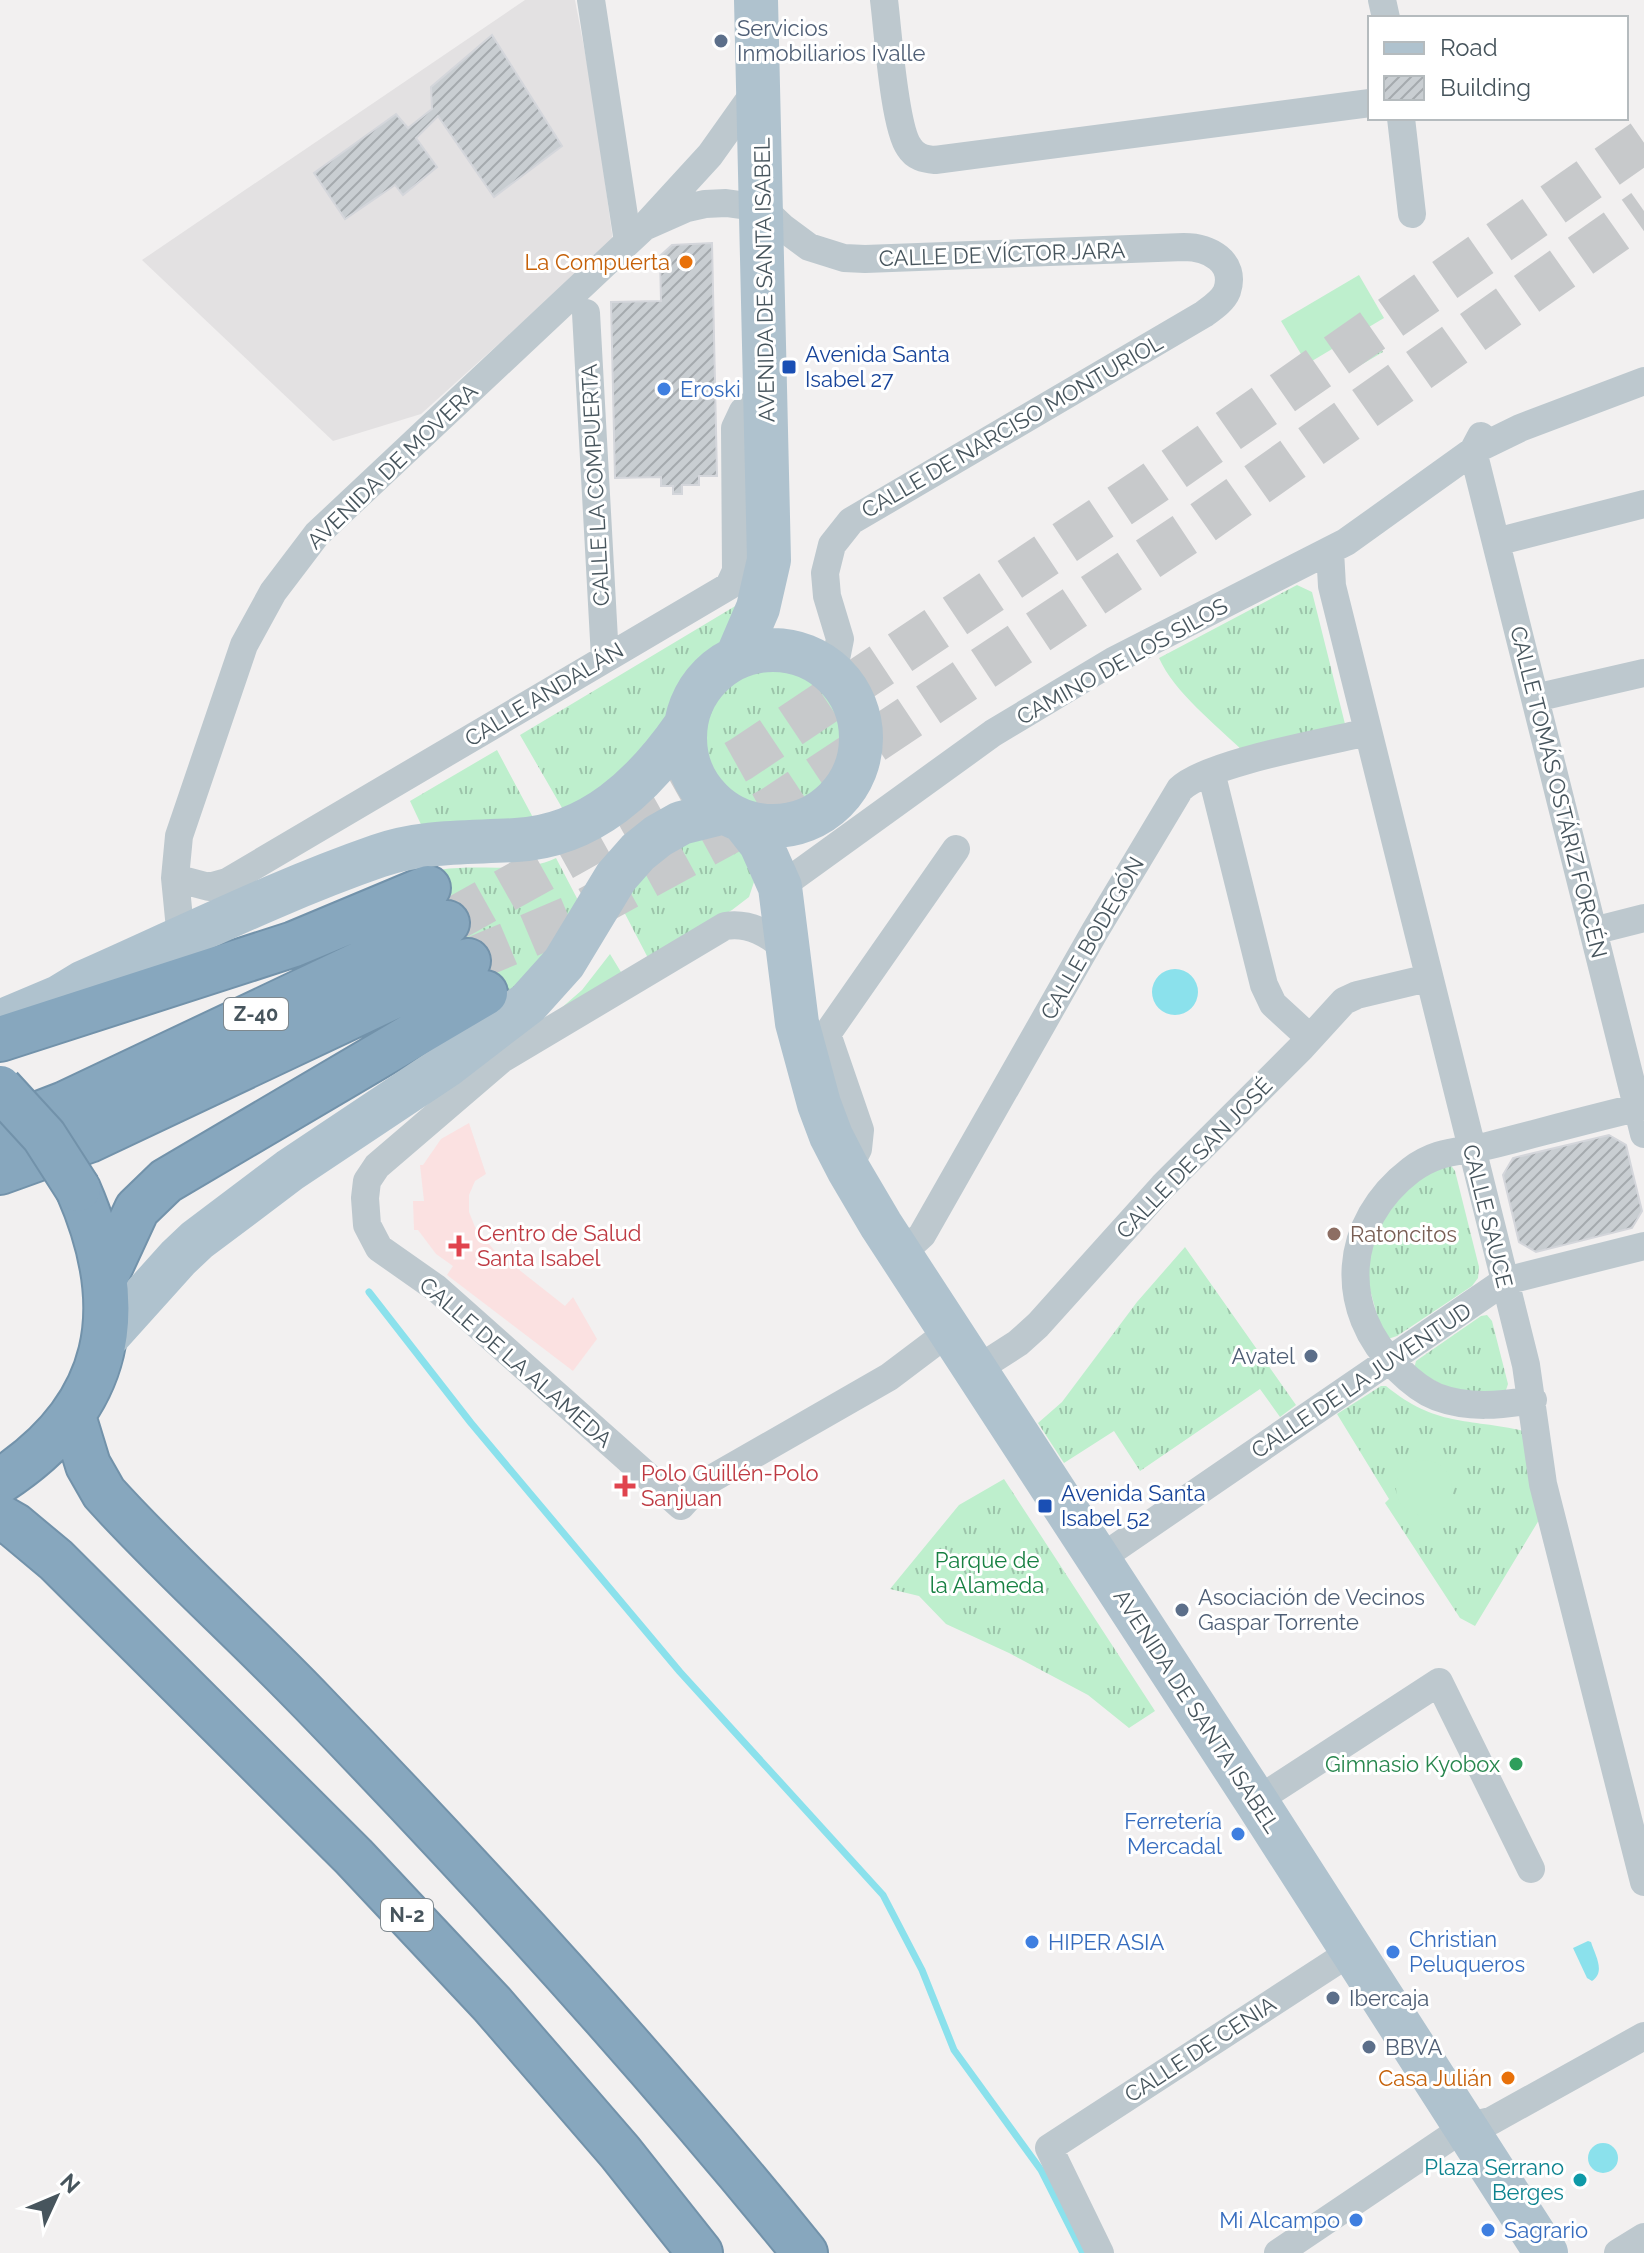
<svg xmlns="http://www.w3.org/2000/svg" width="1644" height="2253" viewBox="0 0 1644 2253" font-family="Raleway,sans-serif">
<defs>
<pattern id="grass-tufts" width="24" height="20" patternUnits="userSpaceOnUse" patternTransform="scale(2)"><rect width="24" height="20" fill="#beefcd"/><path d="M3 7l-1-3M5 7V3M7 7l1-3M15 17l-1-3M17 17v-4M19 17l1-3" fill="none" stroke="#9cc4aa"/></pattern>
<pattern id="building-hatch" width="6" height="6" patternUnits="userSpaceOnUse" patternTransform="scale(2)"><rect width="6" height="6" fill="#c9ced2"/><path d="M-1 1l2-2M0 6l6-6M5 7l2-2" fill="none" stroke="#a5aaae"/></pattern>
</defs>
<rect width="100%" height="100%" fill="#f2f0f0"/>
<!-- education -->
<path fill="#e3e1e2" d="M 525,0 L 575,0 L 594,100 L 613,241 L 421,414 L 333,441 L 142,260 Z"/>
<!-- medical -->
<path fill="#fbe1e1" d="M 469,1123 L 486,1174 L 475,1181 L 469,1195 L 469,1212 L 475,1227 L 494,1250 L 565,1306 L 573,1297 L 597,1339 L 573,1371 L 447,1275 L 453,1266 L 436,1254 L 418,1230 L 414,1230 L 413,1201 L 424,1201 L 420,1165 L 423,1165 L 441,1139 Z"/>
<!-- grass -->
<path fill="url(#grass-tufts)" d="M 1370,331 L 1383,352 L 1354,369 L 1342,347 Z
M 1297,585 L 1312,592 L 1346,728 L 1243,751 C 1216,725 1174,692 1159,658 Z
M 742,602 L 728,641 L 711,655 L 684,689 L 666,726 L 622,782 L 565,813 L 520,735 Z
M704 740a70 70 0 1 1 140 0a70 70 0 1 1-140 0Z
M 497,750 L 537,825 L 425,833 L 410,801 Z
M 706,835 L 740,847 L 754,882 L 749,897 L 732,910 L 648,958 L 621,906 L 628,895 L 669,849 Z
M 556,858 L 581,906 L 558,944 L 493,1007 L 420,872 C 433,871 446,868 459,868 C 490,866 527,872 556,858 Z
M 610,954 L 624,977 L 559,1010 L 582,990 Z
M 1450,1164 L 1455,1171 L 1479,1267 L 1478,1278 L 1472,1286 L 1397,1336 L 1388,1339 L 1383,1337 L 1366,1275 L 1376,1228 L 1412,1181 Z
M 1185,1247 L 1296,1405 L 1280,1417 L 1260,1389 L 1140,1471 L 1114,1431 L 1064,1463 L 1038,1423 L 1062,1402 L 1137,1302 Z
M 1487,1315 L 1492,1321 L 1508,1384 L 1505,1393 L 1453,1391 L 1414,1369 L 1416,1361 L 1481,1316 Z
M 1381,1386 L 1386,1386 C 1436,1427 1467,1418 1524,1431 L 1539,1520 L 1475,1626 L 1460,1618 L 1385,1503 L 1389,1499 L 1337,1414 Z
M 1004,1479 L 1155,1711 L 1129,1728 L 1088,1695 L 1009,1653 L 946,1624 L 919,1596 L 890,1589 L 959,1505 Z"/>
<!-- pitch -->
<path fill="#beefcd" d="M 1359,275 L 1384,318 L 1307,364 L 1281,321 Z
M1396 1488a28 28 0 1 1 56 0a28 28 0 1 1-56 0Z"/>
<!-- water -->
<path fill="#8be1ec" d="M1152 992a23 23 0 1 1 46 0a23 23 0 1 1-46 0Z
M 1588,1941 L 1591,1942 C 1595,1955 1606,1972 1592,1981 L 1587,1978 L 1573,1948 Z
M1588 2158a15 15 0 1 1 30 0a15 15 0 1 1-30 0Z"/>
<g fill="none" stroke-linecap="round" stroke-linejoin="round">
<!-- stream -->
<path stroke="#8be1ec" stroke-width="7" d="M 369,1292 L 471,1423 L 680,1672 L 883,1895 L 922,1970 L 954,2050 L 1041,2170 L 1083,2253"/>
</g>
<!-- building -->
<path fill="url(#building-hatch)" stroke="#d4d6db" stroke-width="2" d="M 492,35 L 562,146 L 494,197 L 438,116 L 416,138 L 437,167 L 403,195 L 395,185 L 345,219 L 314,173 L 396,114 L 408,128 L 432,109 L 431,87 Z
M 712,243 L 717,476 L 699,476 L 699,485 L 682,485 L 682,494 L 673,494 L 673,486 L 661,486 L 661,477 L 615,478 L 611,302 L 661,301 L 660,256 L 672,245 Z
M 1609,1135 L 1626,1145 L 1632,1170 L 1642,1211 L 1632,1228 L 1536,1252 L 1519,1242 L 1503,1175 L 1513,1158 Z"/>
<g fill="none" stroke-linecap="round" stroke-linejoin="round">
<!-- highway-tunnel -->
<path stroke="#c7c9cb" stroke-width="44" stroke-dasharray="44 22" stroke-linecap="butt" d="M 447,923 L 741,759 L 1151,485 L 1644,141
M 468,961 L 575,916 L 773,808 L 1202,523 L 1644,211"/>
<defs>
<path id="highway" d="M 0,1039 L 294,944 L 428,888
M 0,1129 L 65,1104 L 447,923
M 0,1172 L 89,1140 L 468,961
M 106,1276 L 137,1209 L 166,1181 L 485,993
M 73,1416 L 88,1465 L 104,1493 C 170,1566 244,1631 313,1703 C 484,1880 650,2062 805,2253
M 0,1481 C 114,1407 130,1308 78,1189
M 0,1517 L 14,1525 L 56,1560 L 354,1857 L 492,2004 L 620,2152 L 700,2253"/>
</defs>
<!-- highway casing -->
<use href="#highway" stroke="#7292aa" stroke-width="48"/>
<!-- street -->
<path stroke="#bdc8ce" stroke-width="28" d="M 591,0 L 628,242
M 884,0 C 888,31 894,126 909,147 C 915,157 924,159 935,160 L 1370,103
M 1382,0 L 1386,18
M 1401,118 L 1412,214
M 644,227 L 687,208 L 705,204 L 726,203 L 762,208 L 782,227 L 809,247 L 844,258 L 865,259 L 1184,247 C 1208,247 1237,261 1227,291 C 1223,301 1212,308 1204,314 L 851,521 L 832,545 L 825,573 L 827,596 L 840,639 L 833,674
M 586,313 L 605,658
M 1481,436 L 1473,451 L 1644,1134
M 1496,542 L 1644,504
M 1330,551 L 1332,586 L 1526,1365 L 1543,1484 L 1644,1882
M 1535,698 L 1644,673
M 1211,772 L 1264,985 L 1273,1004 L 1310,1038
M 175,878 L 209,887 L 227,882 L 729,586 L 736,571 L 735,428 L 743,411 L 766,393
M 780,887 L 993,733 L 1113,661 L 1346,542 L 1473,451 L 1520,428 L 1644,381
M 1593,931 L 1644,918
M 181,939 L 175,878 L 179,836 L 244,645 L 273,592 L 317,534 L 644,227 L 710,155 L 759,86
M 787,949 C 768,934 750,922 725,926 L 502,1059 L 377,1166 L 367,1181 L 365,1198 L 367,1225 L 379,1248 L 436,1288 L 681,1506 L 699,1486 L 889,1377 L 950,1331
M 827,1034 L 860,1130 L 858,1149 L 848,1169
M 801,1041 L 827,1034 L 956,849
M 900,1255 L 922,1235 L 1095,931 L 1180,789 C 1206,763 1327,742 1368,732
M 976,1370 L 1018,1343 L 1038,1325 L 1163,1186 L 1301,1048 L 1344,1001 L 1357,995 L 1428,978
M 1533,1400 C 1501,1405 1469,1409 1437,1397 C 1422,1391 1410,1381 1398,1369 C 1336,1309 1343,1222 1411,1170 C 1439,1149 1460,1153 1491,1145 C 1542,1132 1593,1118 1644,1106
M 1098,1560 L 1505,1281 L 1644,1246
M 1256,1801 L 1439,1682 L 1531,1869
M 1100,2253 L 1049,2148 L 1352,1951
M 1278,2253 L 1465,2127 L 1491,2121 L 1644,2036
M 1618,2253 L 1644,2237"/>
<!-- primary -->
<path stroke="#afc2ce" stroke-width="44" d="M685 738a88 88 0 1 1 176 0a88 88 0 1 1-176 0Z
M 737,657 L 758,608 L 769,560 L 756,0
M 743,821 L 761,844 L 780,887 L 797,1023 L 819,1104 L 831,1136 L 848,1169 L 881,1225 L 1256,1801 L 1546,2253
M 7,1019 L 59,997 L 82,983 C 180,940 277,891 378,856 C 424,840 469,843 516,840 C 591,836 644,785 685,726
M 106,1338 L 178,1258 L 197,1240 L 290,1170 L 446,1066 L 528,1003 L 564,963 L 616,877 L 638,852 L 658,836 L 681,823 L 725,812"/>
<!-- highway -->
<use href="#highway" stroke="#87a7be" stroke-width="44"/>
<defs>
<path id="highway-bridge" d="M 0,1088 L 44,1136 L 78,1189"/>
</defs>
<!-- highway-bridge casing -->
<use href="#highway-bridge" stroke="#7292aa" stroke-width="48" stroke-linecap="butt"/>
<!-- highway-bridge -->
<use href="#highway-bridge" stroke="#87a7be" stroke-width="44"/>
</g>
<!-- markers -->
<g fill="#5c6f8a" stroke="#fff" stroke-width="3">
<circle cx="721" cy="41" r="8"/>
<circle cx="1311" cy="1356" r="8"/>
<circle cx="1182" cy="1610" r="8"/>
<circle cx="1333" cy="1998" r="8"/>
<circle cx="1369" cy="2047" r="8"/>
</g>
<g fill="#e8710a" stroke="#fff" stroke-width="3">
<circle cx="686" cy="262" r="8"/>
<circle cx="1508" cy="2078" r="8"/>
</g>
<g fill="#1a4fb4" stroke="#fff" stroke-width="3">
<rect x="781" y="359" width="16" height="16" rx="4"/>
<rect x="1037" y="1498" width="16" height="16" rx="4"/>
</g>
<g fill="#3f7fe0" stroke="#fff" stroke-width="3">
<circle cx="664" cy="389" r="8"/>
<circle cx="1238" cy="1834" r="8"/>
<circle cx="1032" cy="1942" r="8"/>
<circle cx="1393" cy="1952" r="8"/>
<circle cx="1356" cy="2220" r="8"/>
<circle cx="1488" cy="2230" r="8"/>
</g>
<circle fill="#8d6e63" stroke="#fff" stroke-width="3" cx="1334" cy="1234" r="8"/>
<g fill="#e0444e" stroke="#fff" stroke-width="3">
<path d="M455 1234h8v8h8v8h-8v8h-8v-8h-8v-8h8z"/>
<path d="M621 1474h8v8h8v8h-8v8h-8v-8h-8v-8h8z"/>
</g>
<circle fill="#2e9e5b" stroke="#fff" stroke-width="3" cx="1516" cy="1764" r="8"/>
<circle fill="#0f9aa8" stroke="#fff" stroke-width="3" cx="1580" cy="2180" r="8"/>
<g text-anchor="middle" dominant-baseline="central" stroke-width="6" stroke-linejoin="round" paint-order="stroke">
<!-- shield labels -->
<g fill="#fff" stroke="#7e888e" stroke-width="2">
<rect x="224" y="998" width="64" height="32" rx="6"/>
<rect x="381" y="1899" width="52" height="32" rx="6"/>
</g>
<g font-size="20" font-weight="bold" fill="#47555d">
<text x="256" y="1014">Z-40</text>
<text x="407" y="1915">N-2</text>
</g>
<!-- service labels -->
<g font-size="22" fill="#4e5e75" stroke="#fff" text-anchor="start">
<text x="737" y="28">Servicios<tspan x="737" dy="25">Inmobiliarios Ivalle</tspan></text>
<text x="1295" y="1356" text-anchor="end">Avatel</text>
<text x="1198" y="1597">Asociación de Vecinos<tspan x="1198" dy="25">Gaspar Torrente</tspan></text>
<text x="1349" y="1998">Ibercaja</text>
<text x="1385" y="2047">BBVA</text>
</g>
<!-- street labels -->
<g font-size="22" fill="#47555d" stroke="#fff">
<text transform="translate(1002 254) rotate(-2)">CALLE DE VÍCTOR JARA</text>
<text transform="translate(764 280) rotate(-91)">AVENIDA DE SANTA ISABEL</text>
<text transform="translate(1012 426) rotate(-30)">CALLE DE NARCISO MONTURIOL</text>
<text transform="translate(392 466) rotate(-44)">AVENIDA DE MOVERA</text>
<text transform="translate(595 485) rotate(-93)">CALLE LA COMPUERTA</text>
<text transform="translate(1122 661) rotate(-29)">CAMINO DE LOS SILOS</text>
<text transform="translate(544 694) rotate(-31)">CALLE ANDALÁN</text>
<text transform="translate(1559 792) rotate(76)">CALLE TOMÁS OSTÁRIZ FORCÉN</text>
<text transform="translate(1092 938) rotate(-60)">CALLE BODEGÓN</text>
<text transform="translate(1194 1158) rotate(-46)">CALLE DE SAN JOSÉ</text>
<text transform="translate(1488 1216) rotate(76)">CALLE SAUCE</text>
<text transform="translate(516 1362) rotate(41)">CALLE DE LA ALAMEDA</text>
<text transform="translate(1361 1380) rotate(-34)">CALLE DE LA JUVENTUD</text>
<text transform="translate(1197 1711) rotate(57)">AVENIDA DE SANTA ISABEL</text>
<text transform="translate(1200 2049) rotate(-33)">CALLE DE CENIA</text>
</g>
<!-- food labels -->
<g font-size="22" fill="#c56008" stroke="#fff" text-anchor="end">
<text x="670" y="262">La Compuerta</text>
<text x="1492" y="2078">Casa Julián</text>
</g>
<!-- transit labels -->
<g font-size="22" fill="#164399" stroke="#fff" text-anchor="start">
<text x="805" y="354">Avenida Santa<tspan x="805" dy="25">Isabel 27</tspan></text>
<text x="1061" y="1493">Avenida Santa<tspan x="1061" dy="25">Isabel 52</tspan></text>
</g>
<!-- shop labels -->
<g font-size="22" fill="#366cbe" stroke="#fff" text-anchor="start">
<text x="680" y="389">Eroski</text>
<text x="1222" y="1821" text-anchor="end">Ferretería<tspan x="1222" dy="25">Mercadal</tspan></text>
<text x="1409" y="1939">Christian<tspan x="1409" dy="25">Peluqueros</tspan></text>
<text x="1048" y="1942">HIPER ASIA</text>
<text x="1340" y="2220" text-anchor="end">Mi Alcampo</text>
<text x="1504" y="2230">Sagrario</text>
</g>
<!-- health labels -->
<g font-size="22" fill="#be3a42" stroke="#fff" text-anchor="start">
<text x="477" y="1233">Centro de Salud<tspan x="477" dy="25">Santa Isabel</tspan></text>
<text x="641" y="1473">Polo Guillén-Polo<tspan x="641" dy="25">Sanjuan</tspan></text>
</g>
<!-- education labels -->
<g font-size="22" fill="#785e54" stroke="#fff" text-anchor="start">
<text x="1350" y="1234">Ratoncitos</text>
</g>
<!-- park labels -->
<g font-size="22" fill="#178042" stroke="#fff">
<text x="987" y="1560">Parque de<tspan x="987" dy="25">la Alameda</tspan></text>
</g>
<!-- leisure labels -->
<g font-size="22" fill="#27864d" stroke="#fff" text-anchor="end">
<text x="1500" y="1764">Gimnasio Kyobox</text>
</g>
<!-- culture labels -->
<g font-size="22" fill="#0d838f" stroke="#fff" text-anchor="end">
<text x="1564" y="2167">Plaza Serrano<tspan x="1564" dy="25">Berges</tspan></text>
</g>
</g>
<!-- legend -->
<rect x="1368" y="16" width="260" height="104" fill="#ffffff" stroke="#b5bbbe" stroke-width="2"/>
<rect x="1384" y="42" width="40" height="12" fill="#afc2ce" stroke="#b5bbbe" stroke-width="2"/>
<text x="1440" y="56" font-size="24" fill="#47555d">Road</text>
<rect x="1384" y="76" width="40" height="24" fill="url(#building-hatch)" stroke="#b5bbbe" stroke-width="2"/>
<text x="1440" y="96" font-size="24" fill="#47555d">Building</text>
<!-- north arrow -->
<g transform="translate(56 2197) rotate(46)" stroke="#ffffff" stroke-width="6" paint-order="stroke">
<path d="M0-6L14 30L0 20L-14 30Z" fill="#47555d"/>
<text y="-12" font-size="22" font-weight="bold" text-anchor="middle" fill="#47555d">N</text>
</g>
</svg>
